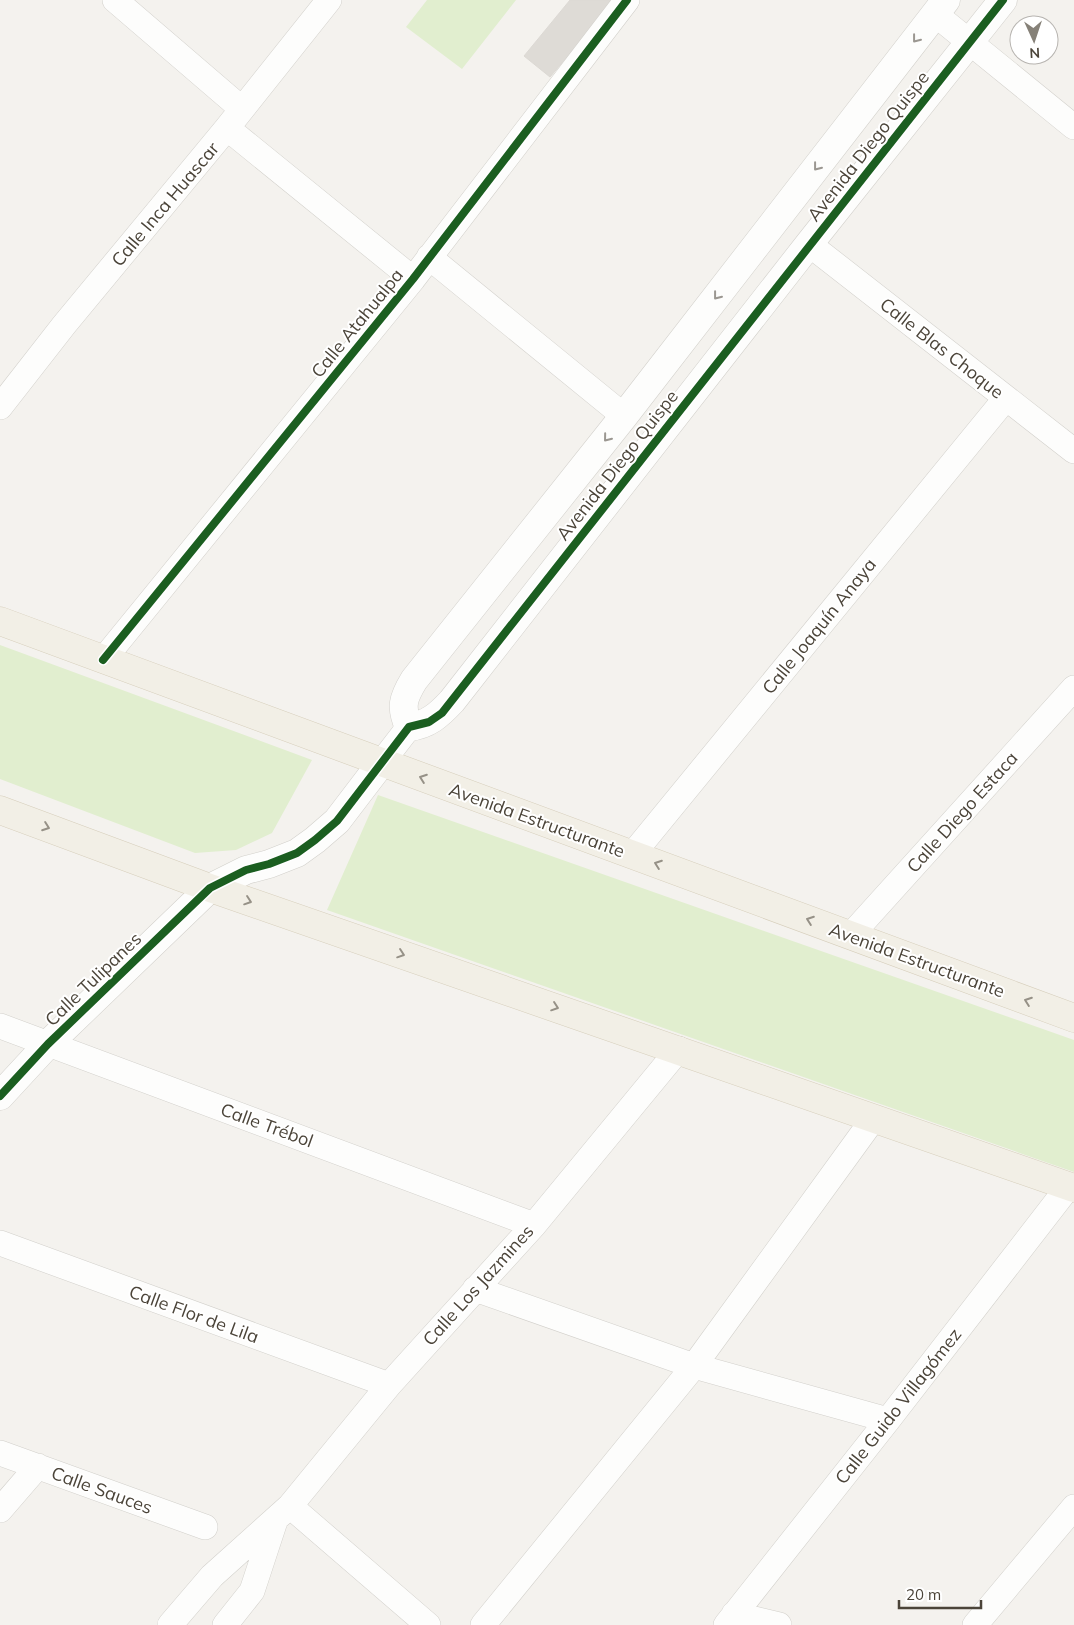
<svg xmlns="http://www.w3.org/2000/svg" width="1074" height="1625" viewBox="0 0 1074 1625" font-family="Mulish,sans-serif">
<rect width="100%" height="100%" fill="#f4f2ee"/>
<!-- green -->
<path fill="#e1eecf" d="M 427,0 L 516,0 L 462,69 L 406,27 Z
M 0,645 L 312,760 L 272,833 L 236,850 L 195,853 L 0,779 Z
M 378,795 L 1074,1040 L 1074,1172 L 327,910 Z"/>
<!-- building -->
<path fill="#dedbd6" stroke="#dcd9d4" d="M 570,0 L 615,0 L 550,77 L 524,56 Z"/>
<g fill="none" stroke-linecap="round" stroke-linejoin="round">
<defs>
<path id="minor" d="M 115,0 L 242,109
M 935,14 L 1074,127
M 227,128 L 413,279
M 809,244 L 1074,451
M 429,257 L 624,416
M 0,407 L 64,325 L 227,128 L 329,0
M 103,660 L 413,279 L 627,0
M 382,762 L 409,727
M 632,855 L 1006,398
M 851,935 L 1074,688
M 0,1026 L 534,1225
M 0,1243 L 389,1385
M 475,1289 L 694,1366 L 888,1420
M 0,1453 L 205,1527
M 290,1506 L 428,1625
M 0,1510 L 38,1466
M 734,1614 L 779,1625
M 170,1625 L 212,1576 L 290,1506 L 389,1385 L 534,1225 L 679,1049
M 225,1625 L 252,1591 L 275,1521
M 483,1625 L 694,1366 L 874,1118
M 726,1625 L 888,1420 L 1069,1186
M 975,1625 L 1074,1507"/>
<path id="tertiary" d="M 946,0 L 624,416 L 414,680 C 403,698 400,707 409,727 C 428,725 439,715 452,701 L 809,244 L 1003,0
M 0,1096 L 48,1044 L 210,888 L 246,870 L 269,864 L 297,853 L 315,840 L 337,821 L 382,762"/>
<path id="primary" d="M 0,621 L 1074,1018
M 0,810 L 210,888 L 1074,1188"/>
</defs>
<!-- minor casing -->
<use href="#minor" stroke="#d2d0cb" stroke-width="26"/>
<!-- tertiary casing -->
<use href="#tertiary" stroke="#d2d0cb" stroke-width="29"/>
<!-- primary casing -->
<use href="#primary" stroke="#d6cebb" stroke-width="29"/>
<!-- minor -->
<use href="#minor" stroke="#fdfdfc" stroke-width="25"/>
<!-- tertiary -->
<use href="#tertiary" stroke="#fdfdfc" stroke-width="28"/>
<!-- primary -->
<use href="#primary" stroke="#f2efe6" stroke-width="28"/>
<defs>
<path id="cycleway" d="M 103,660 L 413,279 L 627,0
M 0,1096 L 48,1044 L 210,888 L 246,870 L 269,864 L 297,853 L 315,840 L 337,821 L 409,727 L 429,722 L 442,713 L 1003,0"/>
</defs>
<!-- cycleway casing -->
<use href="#cycleway" stroke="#fff" stroke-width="11"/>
<!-- cycleway -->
<use href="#cycleway" stroke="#1b5e20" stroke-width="8"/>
</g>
<!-- one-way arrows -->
<defs><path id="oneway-chevron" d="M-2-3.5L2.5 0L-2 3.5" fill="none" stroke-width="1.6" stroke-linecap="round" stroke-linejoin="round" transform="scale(1.25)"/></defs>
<g stroke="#9b9791">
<use href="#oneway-chevron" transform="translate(916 39) rotate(128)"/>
<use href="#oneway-chevron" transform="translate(817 167) rotate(128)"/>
<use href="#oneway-chevron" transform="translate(717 296) rotate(128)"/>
<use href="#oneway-chevron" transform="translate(607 438) rotate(129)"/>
</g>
<g stroke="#969187">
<use href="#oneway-chevron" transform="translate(423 778) rotate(-160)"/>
<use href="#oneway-chevron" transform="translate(46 827) rotate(20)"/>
<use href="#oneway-chevron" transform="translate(658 864) rotate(-160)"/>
<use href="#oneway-chevron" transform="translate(248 901) rotate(19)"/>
<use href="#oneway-chevron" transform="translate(810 920) rotate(-160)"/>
<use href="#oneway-chevron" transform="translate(401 954) rotate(19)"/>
<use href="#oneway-chevron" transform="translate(1028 1001) rotate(-160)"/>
<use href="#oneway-chevron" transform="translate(555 1007) rotate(19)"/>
</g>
<g text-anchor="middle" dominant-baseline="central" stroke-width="4" stroke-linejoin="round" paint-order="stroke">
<!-- street labels -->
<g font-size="18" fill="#4b4439" stroke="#fff">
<text transform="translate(868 146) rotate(-52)">Avenida Diego Quispe</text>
<text transform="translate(165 204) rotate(-50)">Calle Inca Huascar</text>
<text transform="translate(357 323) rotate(-51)">Calle Atahualpa</text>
<text transform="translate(942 348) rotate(38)">Calle Blas Choque</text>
<text transform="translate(617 465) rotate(-52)">Avenida Diego Quispe</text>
<text transform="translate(819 626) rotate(-51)">Calle Joaquín Anaya</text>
<text transform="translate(962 812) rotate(-48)">Calle Diego Estaca</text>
<text transform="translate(537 820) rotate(20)">Avenida Estructurante</text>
<text transform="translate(917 960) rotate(20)">Avenida Estructurante</text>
<text transform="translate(93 979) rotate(-44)">Calle Tulipanes</text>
<text transform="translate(267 1125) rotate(20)">Calle Trébol</text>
<text transform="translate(478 1285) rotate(-48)">Calle Los Jazmines</text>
<text transform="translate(194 1314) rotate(20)">Calle Flor de Lila</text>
<text transform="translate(898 1406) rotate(-52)">Calle Guido Villagómez</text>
<text transform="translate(102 1490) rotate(20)">Calle Sauces</text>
</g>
</g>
<!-- north arrow -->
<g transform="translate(1034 40) rotate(177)"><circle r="24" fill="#ffffff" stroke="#b7b4b0"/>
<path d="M0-4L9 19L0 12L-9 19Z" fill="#868178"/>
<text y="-8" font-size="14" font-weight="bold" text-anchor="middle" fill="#4b4439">N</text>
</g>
<!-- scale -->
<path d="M899 1600v8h82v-8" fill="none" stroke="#4b4439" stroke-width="2.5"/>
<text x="906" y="1600" font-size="15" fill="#4b4439" stroke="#ffffff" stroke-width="4" paint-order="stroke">20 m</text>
</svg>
